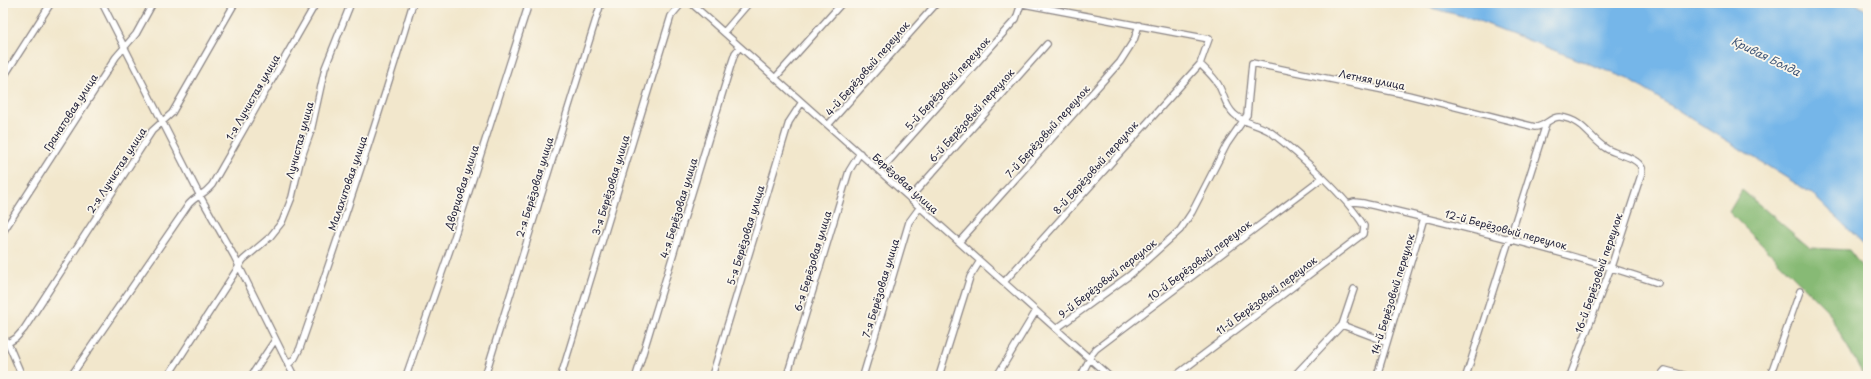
<svg xmlns="http://www.w3.org/2000/svg" width="1871" height="379" viewBox="0 0 1871 379" font-family="'Playpen Sans',sans-serif">
<rect width="100%" height="100%" fill="#fbf7ec"/>
<filter id="ink" filterUnits="userSpaceOnUse"><feTurbulence type="fractalNoise" baseFrequency=".025" numOctaves="2"/><feDisplacementMap in="SourceGraphic" scale="8" xChannelSelector="R" yChannelSelector="G"/><feConvolveMatrix kernelMatrix="1 2 1 2 8 2 1 2 1" color-interpolation-filters="sRGB"/></filter>
<filter id="wash" filterUnits="userSpaceOnUse"><feTurbulence type="fractalNoise" baseFrequency=".012" numOctaves="4" result="noise"/><feDisplacementMap in="SourceGraphic" scale="16" xChannelSelector="R" yChannelSelector="G"/><feGaussianBlur stdDeviation="0.9" result="paint"/><feColorMatrix in="noise" values="0 0 0 0 0 0 0 0 0 0 0 0 0 0 0 0 0 1.4 0 .05"/><feComposite in="paint" operator="in"/></filter>
<g filter="url(#wash)">
<rect width="100%" height="100%" fill="#f2e7cc"/>
<!-- forest -->
<path fill="#87ba74" stroke="#546e58" d="M 1742,190 L 1810,248 L 1849,250 L 1868,275 L 1868,376 L 1864,376 L 1827,310 L 1729,212 Z"/>
<!-- water -->
<path fill="#75b6e9" stroke="#4c6c92" d="M 1412,3 L 1855,3 L 1868,12 L 1868,248 L 1811,193 L 1628,79 L 1474,19 Z"/>
</g>
<g filter="url(#ink)">
<g fill="none" stroke-linecap="round" stroke-linejoin="round">
<defs>
<path id="minor" d="M 102,3 L 200,196 L 234,256 L 294,376
M 691,3 L 1109,376
M 1018,3 L 1209,39 L 1200,64 C 1206,70 1213,76 1218,84 C 1224,94 1225,106 1234,114 C 1244,124 1260,124 1272,133 C 1299,154 1347,197 1364,226 L 1363,234 L 1175,376
M 724,32 L 749,3
M 3,78 L 51,3
M 775,78 L 842,3
M 828,125 L 936,4
M 880,171 L 1006,30 L 1016,19 L 1021,4
M 910,198 L 1047,44
M 1348,204 L 1354,202 L 1363,203 C 1462,227 1561,250 1658,283
M 3,232 L 116,57 L 136,34 L 153,3
M 959,242 L 1120,62 L 1134,40 L 1139,25
M 1004,282 L 1200,64
M 1342,325 L 1387,342
M 1056,329 L 1130,275 L 1180,230 L 1192,212 L 1227,144 L 1247,115 L 1252,63 L 1408,95 L 1535,127 C 1545,127 1551,116 1560,117 C 1584,120 1589,138 1607,149 C 1618,155 1637,157 1642,168 L 1641,175 L 1611,267 L 1570,376
M 3,338 L 8,343 L 22,376
M 8,343 L 16,338 L 24,329 L 152,131 L 172,113 L 235,3
M 288,365 L 295,358 L 300,348 C 340,233 378,119 413,3
M 71,376 L 189,204 C 197,195 203,196 212,185 L 316,3
M 168,376 L 243,260 L 270,237 L 282,222 L 292,197 L 300,162 L 311,131 L 325,68 L 351,3
M 251,376 L 275,340
M 406,376 L 454,238 L 529,3
M 485,376 L 601,3
M 561,376 L 671,16 L 682,3
M 636,376 L 731,65 L 735,53 L 740,47
M 712,376 L 789,122 L 802,102
M 787,376 L 849,171 L 860,153
M 863,376 L 909,222 L 920,207
M 939,376 L 970,277 L 980,261
M 997,376 L 1036,311
M 1081,376 L 1092,354 L 1096,349 L 1322,178
M 1294,376 L 1342,325 L 1354,289
M 1377,376 L 1424,218
M 1466,376 L 1546,124
M 1660,376 L 1665,370 L 1687,376
M 1770,376 L 1800,291"/>
</defs>
<!-- minor casing -->
<use href="#minor" stroke="#8a8484" stroke-width="8"/>
<!-- minor -->
<use href="#minor" stroke="#fff" stroke-width="5.5"/>
</g>
</g>
<g text-anchor="middle" dominant-baseline="central" stroke-width="3.5" stroke-linejoin="round" paint-order="stroke">
<!-- street labels -->
<g font-size="10" fill="#22223b" stroke="#fbf7ec">
<text transform="translate(867 68) rotate(-49)">4-й Берёзовый переулок</text>
<text transform="translate(1372 79) rotate(11)">Летняя улица</text>
<text transform="translate(947 83) rotate(-48)">5-й Берёзовый переулок</text>
<text transform="translate(252 97) rotate(-60)">1-я Лучистая улица</text>
<text transform="translate(70 112) rotate(-57)">Гранатовая улица</text>
<text transform="translate(971 115) rotate(-48)">6-й Берёзовый переулок</text>
<text transform="translate(1047 131) rotate(-48)">7-й Берёзовый переулок</text>
<text transform="translate(299 140) rotate(-75)">Лучистая улица</text>
<text transform="translate(1095 167) rotate(-48)">8-й Берёзовый переулок</text>
<text transform="translate(116 170) rotate(-57)">2-я Лучистая улица</text>
<text transform="translate(347 183) rotate(-71)">Малахитовая улица</text>
<text transform="translate(906 183) rotate(42)">Берёзовая улица</text>
<text transform="translate(610 185) rotate(-73)">3-я Берёзовая улица</text>
<text transform="translate(461 187) rotate(-72)">Дворцовая улица</text>
<text transform="translate(534 187) rotate(-73)">2-я Берёзовая улица</text>
<text transform="translate(678 208) rotate(-73)">4-я Берёзовая улица</text>
<text transform="translate(1506 229) rotate(15)">12-й Берёзовый переулок</text>
<text transform="translate(745 235) rotate(-73)">5-я Берёзовая улица</text>
<text transform="translate(1199 260) rotate(-37)">10-й Берёзовый переулок</text>
<text transform="translate(812 261) rotate(-73)">6-я Берёзовая улица</text>
<text transform="translate(1598 273) rotate(-71)">16-й Берёзовый переулок</text>
<text transform="translate(1107 278) rotate(-38)">9-й Берёзовый переулок</text>
<text transform="translate(880 288) rotate(-73)">7-я Берёзовая улица</text>
<text transform="translate(1392 294) rotate(-73)">14-й Берёзовый переулок</text>
<text transform="translate(1266 295) rotate(-37)">11-й Берёзовый переулок</text>
</g>
<!-- water labels -->
<g font-size="11" font-style="italic" fill="#3f5678" stroke="#fbf7ec">
<text transform="translate(1766 56) rotate(26)">Кривая Болда</text>
</g>
</g>
<!-- margin -->
<rect width="1871" height="379" fill="none" stroke="#fbf7ec" stroke-width="16"/>
</svg>
